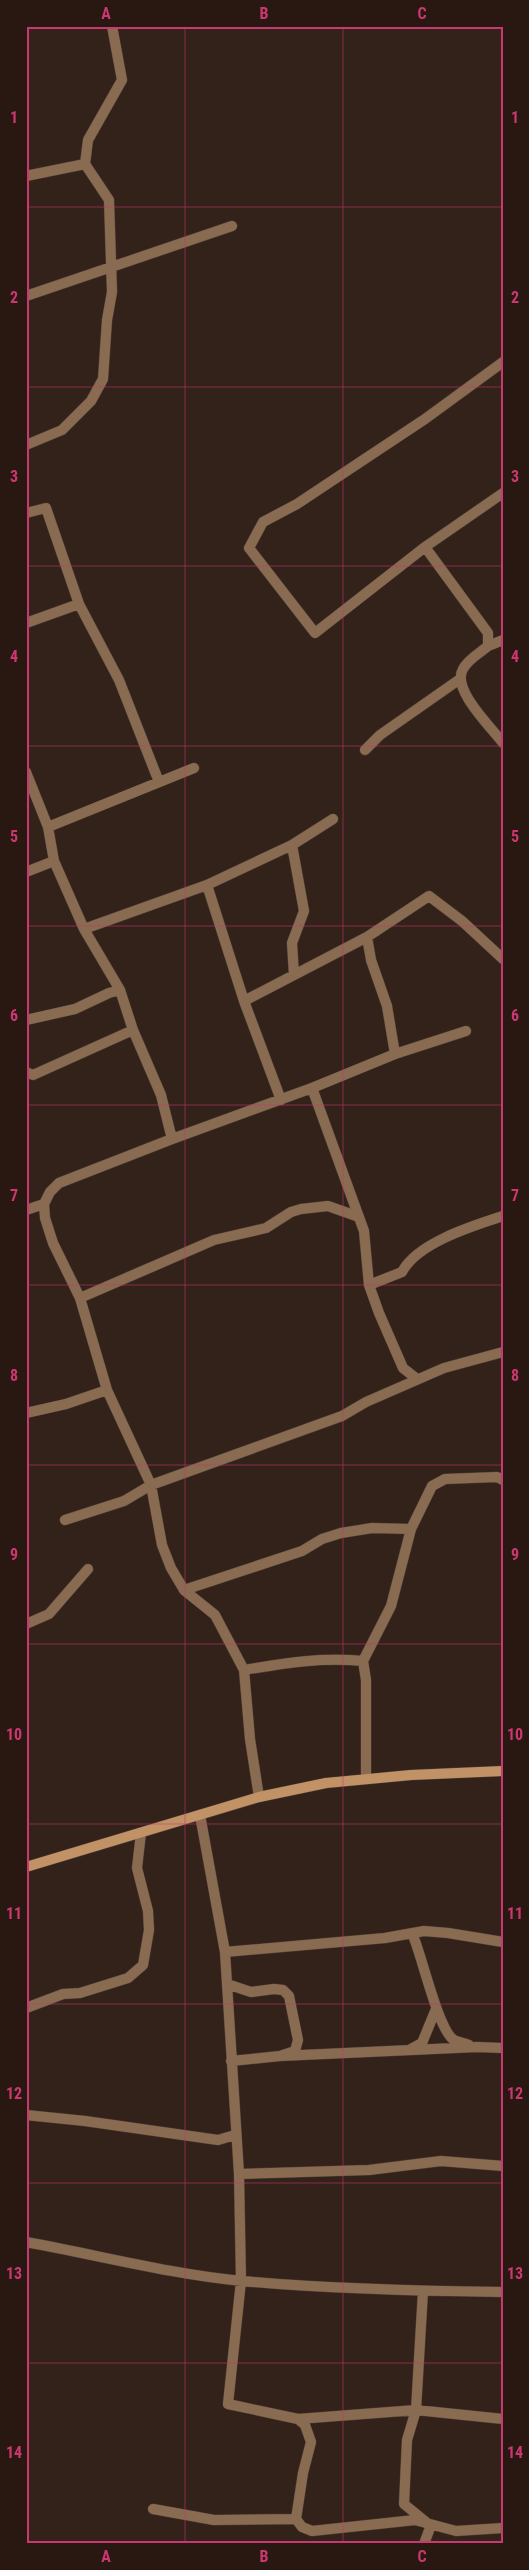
<svg xmlns="http://www.w3.org/2000/svg" width="529" height="2570" viewBox="0 0 529 2570" font-family="'Roboto Condensed',sans-serif">
<rect width="100%" height="100%" fill="#33221a"/>
<g fill="none" stroke-linecap="round" stroke-linejoin="round">
<defs>
<path id="minor" d="M 26,176 L 85,164
M 26,296 L 232,226
M 503,362 L 425,419 L 297,504 L 263,522 L 249,548 L 315,633 L 425,547 L 503,493
M 26,445 L 62,430 L 91,401 L 103,379 L 107,320 L 112,292 L 109,200 L 85,164 L 88,140 L 122,80 L 112,26
M 26,513 L 46,508 L 79,604 L 26,623
M 425,547 L 488,633 L 488,646 C 480,653 468,659 463,669 C 451,689 491,727 503,743
M 79,604 L 119,680 L 159,782
M 488,646 L 503,640
M 365,750 L 380,735 L 460,679
M 26,772 L 48,827 L 54,861 L 84,929 L 120,990 L 133,1030 L 161,1095 L 172,1139 L 59,1183 L 50,1192 L 44,1204 L 45,1218 L 53,1243 L 80,1298 L 107,1390 L 151,1485 L 162,1545 L 171,1568 L 184,1590 L 215,1615 L 244,1670 L 250,1739 L 259,1797
M 48,827 L 194,768
M 292,845 L 333,819
M 26,872 L 54,861
M 207,885 L 244,1001 L 281,1100
M 84,929 L 207,885 L 292,845 L 304,911 L 292,943 L 294,975
M 367,937 L 371,960 L 387,1006 L 395,1054
M 244,1001 L 367,937 L 429,896 L 462,921 L 503,959
M 26,1020 L 75,1009 L 109,993 L 120,990
M 26,1072 L 33,1075 L 133,1030
M 312,1088 L 395,1054 L 466,1031
M 172,1139 L 312,1088 L 364,1231 L 369,1285 L 379,1313 L 403,1368 L 417,1379
M 26,1210 L 44,1204
M 369,1285 L 402,1272 C 417,1243 472,1226 503,1216
M 80,1298 L 214,1240 L 266,1228 L 291,1212 L 301,1209 L 328,1206 L 359,1217
M 26,1413 L 66,1404 L 107,1390
M 65,1520 L 124,1501 L 151,1485 L 342,1416 L 366,1402 L 444,1368 L 503,1352
M 184,1590 L 302,1551 L 322,1539 L 341,1533 L 372,1528 L 411,1529
M 26,1624 L 49,1614 L 88,1569
M 244,1670 C 286,1663 320,1657 363,1661
M 366,1779 L 366,1680 L 363,1661 L 391,1606 L 411,1529 L 432,1486 L 445,1479 L 497,1477 L 503,1480
M 200,1815 L 225,1952 L 239,2174 L 241,2281 L 228,2404 L 298,2419 L 305,2425 L 311,2442 L 303,2473 L 296,2519
M 412,1933 C 422,1955 438,2030 454,2040 C 458,2042 465,2043 469,2045
M 225,1952 L 385,1938 L 424,1931 L 448,1933 L 503,1942
M 227,1984 L 251,1992 L 274,1989 L 283,1990 L 289,1996 L 298,2040 L 295,2051 L 280,2056 L 231,2061
M 26,2008 L 63,1994 L 80,1993 L 128,1978 L 143,1965 L 149,1930 L 148,1911 L 137,1868 L 141,1833
M 411,2049 L 422,2043 L 436,2009
M 280,2056 L 477,2047 L 503,2048
M 26,2115 L 85,2121 L 218,2140 L 235,2135
M 239,2174 L 369,2170 L 441,2161 L 503,2166
M 26,2242 C 98,2255 169,2274 242,2281 C 328,2289 416,2291 503,2292
M 423,2291 L 416,2410 L 407,2440 L 404,2504 L 426,2522
M 298,2419 L 416,2410 L 503,2419
M 153,2509 L 214,2520 L 296,2519 L 302,2527 L 312,2531 L 415,2520 L 456,2531 L 503,2528
M 424,2544 L 431,2525"/>
<path id="secondary" d="M 26,1867 L 259,1797 L 326,1783 L 411,1775 L 503,1771"/>
</defs>
<!-- minor casing -->
<use href="#minor" stroke="#4f3f37" stroke-width="11"/>
<!-- secondary casing -->
<use href="#secondary" stroke="#4f3f37" stroke-width="11"/>
<!-- minor -->
<use href="#minor" stroke="#896b51" stroke-width="10"/>
<!-- secondary -->
<use href="#secondary" stroke="#c29267" stroke-width="10"/>
</g>
<!-- grid -->
<path fill="none" stroke="#cb3871" stroke-width="1" stroke-opacity="0.55" d="M 185,26 L 185,2544M 343,26 L 343,2544M 26,207 L 503,207M 26,387 L 503,387M 26,566 L 503,566M 26,746 L 503,746M 26,926 L 503,926M 26,1105 L 503,1105M 26,1285 L 503,1285M 26,1465 L 503,1465M 26,1644 L 503,1644M 26,1824 L 503,1824M 26,2004 L 503,2004M 26,2183 L 503,2183M 26,2363 L 503,2363"/>
<!-- border -->
<rect width="529" height="2570" fill="none" stroke="#291811" stroke-width="55"/>
<rect x="28" y="28" width="474" height="2514" fill="none" stroke="#cb3871" stroke-width="2"/>
<g font-size="16" text-anchor="middle" font-weight="bold" fill="#cb3871">
<text x="106" y="19">A</text>
<text x="264" y="19">B</text>
<text x="422" y="19">C</text>
<text x="14" y="123">1</text>
<text x="515" y="123">1</text>
<text x="14" y="303">2</text>
<text x="515" y="303">2</text>
<text x="14" y="482">3</text>
<text x="515" y="482">3</text>
<text x="14" y="662">4</text>
<text x="515" y="662">4</text>
<text x="14" y="842">5</text>
<text x="515" y="842">5</text>
<text x="14" y="1021">6</text>
<text x="515" y="1021">6</text>
<text x="14" y="1201">7</text>
<text x="515" y="1201">7</text>
<text x="14" y="1381">8</text>
<text x="515" y="1381">8</text>
<text x="14" y="1560">9</text>
<text x="515" y="1560">9</text>
<text x="14" y="1740">10</text>
<text x="515" y="1740">10</text>
<text x="14" y="1919">11</text>
<text x="515" y="1919">11</text>
<text x="14" y="2099">12</text>
<text x="515" y="2099">12</text>
<text x="14" y="2279">13</text>
<text x="515" y="2279">13</text>
<text x="14" y="2458">14</text>
<text x="515" y="2458">14</text>
<text x="106" y="2562">A</text>
<text x="264" y="2562">B</text>
<text x="422" y="2562">C</text>
</g>
</svg>
